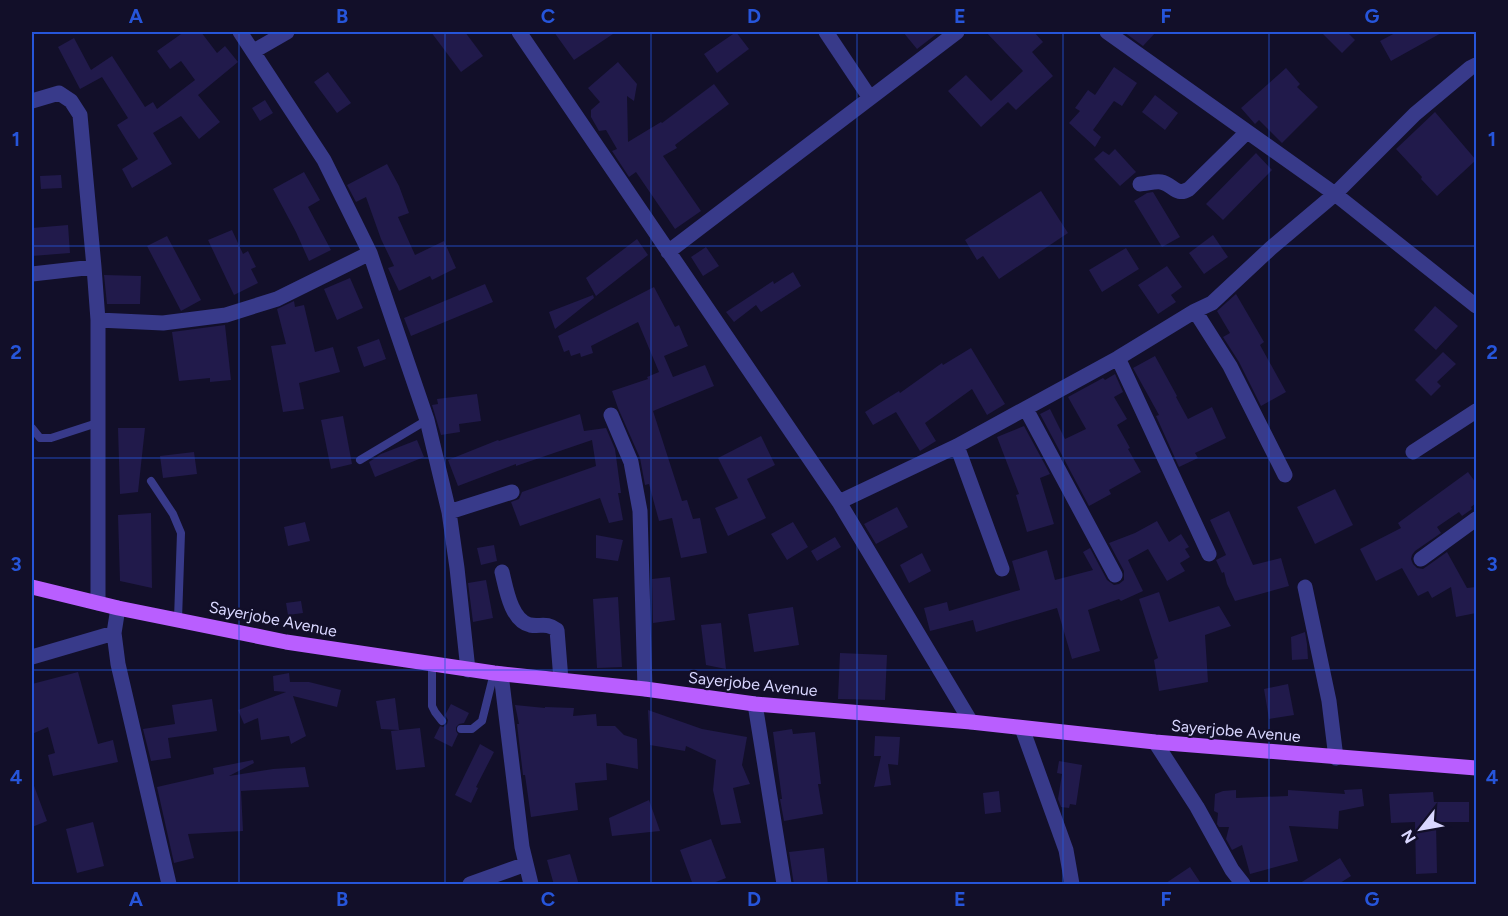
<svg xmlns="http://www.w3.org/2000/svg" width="1508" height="916" viewBox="0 0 1508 916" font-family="Figtree,sans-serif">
<rect width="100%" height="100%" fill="#120f29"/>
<!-- building -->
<path fill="#211a4b" d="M 184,32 L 201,32 L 217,53 L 225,46 L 238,62 L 198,95 L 220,122 L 199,139 L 181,116 L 153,133 L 172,164 L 132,188 L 122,169 L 138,159 L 117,125 L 128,118 L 102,77 L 80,89 L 58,47 L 74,38 L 91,70 L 112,56 L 145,107 L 153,102 L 157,109 L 195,80 L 181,61 L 170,69 L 157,51 Z
M 431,32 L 465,32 L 483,56 L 461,72 Z
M 554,32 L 616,32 L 574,60 Z
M 736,32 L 749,49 L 717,73 L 704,54 Z
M 903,32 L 939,32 L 917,49 Z
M 986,32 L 1034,32 L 1043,42 L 1032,52 L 1053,76 L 1016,110 L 1008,102 L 981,127 L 948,91 L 966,75 L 991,101 L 1023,71 Z
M 1124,32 L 1156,32 L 1143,46 Z
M 1321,32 L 1347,32 L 1355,40 L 1342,53 Z
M 1397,32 L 1443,32 L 1391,61 L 1380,41 Z
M 618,62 L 637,84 L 634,101 L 627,96 L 628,142 L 661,122 L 662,123 L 714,84 L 729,104 L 675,145 L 677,148 L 663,156 L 701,211 L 675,229 L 636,172 L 629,177 L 612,151 L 617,149 L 606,130 L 599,131 L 591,117 L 591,110 L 600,102 L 588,88 Z
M 1114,67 L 1137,83 L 1122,106 L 1114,101 L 1093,130 L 1101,137 L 1095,147 L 1069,123 L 1080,111 L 1075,108 L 1088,90 L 1095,95 Z
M 1286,68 L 1300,84 L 1297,87 L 1318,107 L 1282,143 L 1259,120 L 1255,124 L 1241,108 Z
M 328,72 L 351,103 L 337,113 L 314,82 Z
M 1155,95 L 1178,113 L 1165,130 L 1142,112 Z
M 265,100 L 273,113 L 260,121 L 252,108 Z
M 1435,112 L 1476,160 L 1437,196 L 1421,179 L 1422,177 L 1396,149 Z
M 1115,149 L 1136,172 L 1120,186 L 1094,159 L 1103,151 L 1109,155 Z
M 1256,153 L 1272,170 L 1223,220 L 1206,204 Z
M 387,164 L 399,186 L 409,213 L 398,217 L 415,255 L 444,241 L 456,268 L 432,280 L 430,276 L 399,291 L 388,268 L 394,266 L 381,239 L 366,197 L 356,202 L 347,185 Z
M 304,172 L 320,200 L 308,207 L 331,250 L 309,261 L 296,232 L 273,189 Z
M 61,175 L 62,188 L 41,189 L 40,176 Z
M 1041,191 L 1068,233 L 999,279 L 983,256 L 977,260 L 965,240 Z
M 1153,192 L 1180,237 L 1162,247 L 1134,201 L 1147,193 Z
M 68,225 L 70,253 L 32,256 L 32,228 Z
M 232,230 L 243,254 L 248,251 L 256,267 L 251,269 L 258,283 L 234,295 L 208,240 Z
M 1213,235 L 1228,257 L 1204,274 L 1189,253 Z
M 167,236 L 201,300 L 181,311 L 147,246 Z
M 637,239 L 648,255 L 596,296 L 586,278 Z
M 706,247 L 719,266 L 703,276 L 691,257 Z
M 1126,248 L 1139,269 L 1102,292 L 1089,270 Z
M 1167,266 L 1182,287 L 1171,295 L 1176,302 L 1158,314 L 1138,285 Z
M 793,272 L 801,286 L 761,312 L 756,305 L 734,322 L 726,312 L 773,281 L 774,284 Z
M 104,275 L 141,276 L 140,304 L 107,304 Z
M 350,278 L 363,308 L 337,320 L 324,289 Z
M 485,284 L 493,302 L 411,336 L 404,318 Z
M 654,287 L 675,327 L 679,325 L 688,346 L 664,356 L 673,377 L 705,365 L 714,386 L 653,411 L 682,501 L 687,500 L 693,519 L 700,518 L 707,553 L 681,558 L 672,518 L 659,521 L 649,484 L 645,485 L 640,458 L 618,408 L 612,391 L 648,379 L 647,377 L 659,372 L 638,322 L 591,346 L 593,353 L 581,357 L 580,353 L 571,356 L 569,350 L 564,352 L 558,336 Z
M 1236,294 L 1264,342 L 1260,345 L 1286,392 L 1261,406 L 1239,362 L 1223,337 L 1230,333 L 1217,311 Z
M 593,295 L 594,298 L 555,329 L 549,312 Z
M 294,301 L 295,307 L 304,305 L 315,352 L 333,347 L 340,372 L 299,383 L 304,409 L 283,412 L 271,346 L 286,344 L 277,309 Z
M 1435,306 L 1458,326 L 1436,350 L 1414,330 Z
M 225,325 L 231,380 L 210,382 L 210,378 L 179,381 L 172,332 Z
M 379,339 L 386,359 L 364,367 L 357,347 Z
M 971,348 L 1005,404 L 987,415 L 972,389 L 925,423 L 936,441 L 920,451 L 896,412 L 873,425 L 865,412 L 899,391 L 900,393 L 942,363 L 943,365 Z
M 1443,352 L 1456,364 L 1437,382 L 1441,386 L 1431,396 L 1415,380 Z
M 1155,356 L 1177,396 L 1176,397 L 1188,419 L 1212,407 L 1226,438 L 1195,453 L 1198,458 L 1179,467 L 1156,416 L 1159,415 L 1133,368 Z
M 1115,374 L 1123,392 L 1114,397 L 1127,419 L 1117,425 L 1130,448 L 1128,449 L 1141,472 L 1109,490 L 1111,494 L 1089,506 L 1040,414 L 1050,409 L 1065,439 L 1086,429 L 1068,397 L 1103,378 L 1105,380 Z
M 477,394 L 481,421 L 459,424 L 460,432 L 441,435 L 432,405 L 438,404 L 437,399 Z
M 580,414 L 584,431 L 606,428 L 615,449 L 621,493 L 618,493 L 623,520 L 609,523 L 600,498 L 520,526 L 511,502 L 519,499 L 522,492 L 596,466 L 592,440 L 516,466 L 516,464 L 458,486 L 448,460 L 498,440 L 499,441 Z
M 343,416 L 352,464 L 331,469 L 321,420 Z
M 1024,426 L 1050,474 L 1040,478 L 1054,524 L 1027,532 L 1016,495 L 1019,494 L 997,437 Z
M 118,428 L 145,428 L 138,492 L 120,494 Z
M 761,436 L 775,465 L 747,479 L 766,518 L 728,536 L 715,508 L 738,498 L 718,458 Z
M 417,440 L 424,457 L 375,477 L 369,462 L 381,454 Z
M 194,452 L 197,474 L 163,478 L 160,456 Z
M 1468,472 L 1476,483 L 1476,503 L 1471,507 L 1472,509 L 1462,516 L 1459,512 L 1437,527 L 1441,533 L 1415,551 L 1412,555 L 1411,559 L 1413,564 L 1417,568 L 1423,569 L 1447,552 L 1467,588 L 1476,587 L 1476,613 L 1456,617 L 1451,587 L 1432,598 L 1428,591 L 1418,596 L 1402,568 L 1376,581 L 1360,549 L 1401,528 L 1398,523 Z
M 1335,489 L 1353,525 L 1315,544 L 1297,507 Z
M 897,507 L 908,527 L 876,544 L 864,524 Z
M 1229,511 L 1253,565 L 1281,558 L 1289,586 L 1235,601 L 1227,584 L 1224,572 L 1222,573 L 1216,560 L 1226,555 L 1210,520 Z
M 151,513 L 152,588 L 120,581 L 118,515 Z
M 1157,521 L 1169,542 L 1181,534 L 1189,547 L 1185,549 L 1190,557 L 1180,563 L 1185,571 L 1167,581 L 1148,549 L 1128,560 L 1143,591 L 1121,601 L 1119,599 L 1088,610 L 1100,651 L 1072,659 L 1057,608 L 976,632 L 973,620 L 930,631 L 924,608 L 947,602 L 949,611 L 1020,590 L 1012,561 L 1047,550 L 1055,580 L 1093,570 L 1083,552 L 1090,548 L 1107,580 L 1114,585 L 1119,584 L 1124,580 L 1124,571 L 1109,543 L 1135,533 Z
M 305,522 L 310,541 L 288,546 L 284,527 Z
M 793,522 L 808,547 L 787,560 L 771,534 Z
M 596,535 L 623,540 L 618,561 L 596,558 Z
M 835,537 L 841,547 L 817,561 L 811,551 Z
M 494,545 L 497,561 L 481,565 L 477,548 Z
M 922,553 L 931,571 L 909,583 L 900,565 Z
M 670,577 L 675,620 L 653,623 L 652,579 Z
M 486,580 L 493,618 L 473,622 L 468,583 Z
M 1159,592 L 1169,622 L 1219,606 L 1231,626 L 1205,635 L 1208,682 L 1159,691 L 1154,660 L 1158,658 L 1139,599 Z
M 618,597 L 622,667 L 597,668 L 593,599 Z
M 301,601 L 303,613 L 288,615 L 286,603 Z
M 793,607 L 799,645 L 754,652 L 748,614 Z
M 721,623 L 726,669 L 706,665 L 701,625 Z
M 1305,632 L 1307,644 L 1308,659 L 1292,660 L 1291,637 Z
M 840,653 L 887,655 L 885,700 L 838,699 Z
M 78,672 L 98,744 L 113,740 L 118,762 L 53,776 L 48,755 L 55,753 L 48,727 L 32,734 L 32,684 Z
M 289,673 L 290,682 L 309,682 L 341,690 L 337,707 L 293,696 L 306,736 L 291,744 L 289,736 L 261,740 L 258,718 L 244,724 L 238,710 L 286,692 L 274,691 L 273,676 Z
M 1288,684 L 1294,715 L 1269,719 L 1264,689 Z
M 395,698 L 399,730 L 381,729 L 376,701 Z
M 212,699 L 217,731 L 168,738 L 171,758 L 151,761 L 143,729 L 175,724 L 172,705 Z
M 451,704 L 469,713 L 464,723 L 459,724 L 456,727 L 456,731 L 458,734 L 452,747 L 434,738 L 440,726 L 443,727 L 447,724 L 448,720 L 445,715 Z
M 515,705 L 545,708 L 545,707 L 574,708 L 573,716 L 596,714 L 597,726 L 615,726 L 624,735 L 637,739 L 638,769 L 606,763 L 607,780 L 575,783 L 578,810 L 531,817 L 525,775 L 523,775 L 517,724 L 519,724 Z
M 648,710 L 702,729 L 747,737 L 742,765 L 750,784 L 733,788 L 741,823 L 721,825 L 713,790 L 716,760 L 686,746 L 685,751 L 650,745 Z
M 420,728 L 425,767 L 396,770 L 391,731 Z
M 792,729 L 793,734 L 815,732 L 821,784 L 818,784 L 823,814 L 784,821 L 780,799 L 782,799 L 773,732 Z
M 875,736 L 900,737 L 898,765 L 888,764 L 891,785 L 874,787 L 881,756 L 874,756 Z
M 480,744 L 494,752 L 476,787 L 478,788 L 471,803 L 455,795 Z
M 253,760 L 254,763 L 229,776 L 273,769 L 305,767 L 309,787 L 241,791 L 243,831 L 188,834 L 194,858 L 174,863 L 157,787 L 214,774 L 213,768 Z
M 1059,761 L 1082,765 L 1076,805 L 1070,804 L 1069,808 L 1061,807 L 1058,799 L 1062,774 L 1057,773 Z
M 32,783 L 33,783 L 47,821 L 32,827 Z
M 1362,789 L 1364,806 L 1339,811 L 1338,829 L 1289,826 L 1298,861 L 1250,874 L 1242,845 L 1232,850 L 1226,839 L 1229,827 L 1219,827 L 1217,824 L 1218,813 L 1214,811 L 1215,794 L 1223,791 L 1236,790 L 1236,798 L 1288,796 L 1288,790 L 1345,794 L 1344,790 Z
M 999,791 L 1001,812 L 985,814 L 983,793 Z
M 1433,792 L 1434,802 L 1469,802 L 1469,822 L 1436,822 L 1437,873 L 1416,874 L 1415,822 L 1391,823 L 1389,794 Z
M 649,800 L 660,831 L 612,836 L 609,818 Z
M 93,822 L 104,866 L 77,873 L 66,829 Z
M 711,839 L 726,878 L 708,885 L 693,885 L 680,850 Z
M 824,848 L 828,885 L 794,885 L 789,852 Z
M 570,854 L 579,885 L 554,885 L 547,860 Z
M 1340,858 L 1351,876 L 1337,885 L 1297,885 Z
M 1190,867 L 1202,885 L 1163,885 Z"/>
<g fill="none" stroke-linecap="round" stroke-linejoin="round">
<!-- service -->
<path stroke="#383a8a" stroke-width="8" d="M 32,428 L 40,438 L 51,438 L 97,423
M 360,460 L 427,420
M 151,481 L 173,514 L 181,533 L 178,619
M 432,664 L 432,706 L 435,712 L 442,721
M 461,729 L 472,729 L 482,721 L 494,673"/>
<!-- minor -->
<path stroke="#383a8a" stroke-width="15" d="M 240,32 L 324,160 L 370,253 L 427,420 L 449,512 L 457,568 L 468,670
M 519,32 L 839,502 L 971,722
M 826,32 L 870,98
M 1107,32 L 1335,194 L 1476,306
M 254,51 L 287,32
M 32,101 L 59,93 L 71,101 L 80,115 L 94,267 L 98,320 L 98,603
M 1140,184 C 1146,184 1154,181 1161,182 C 1173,184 1176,197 1189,189 L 1247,132
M 668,252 L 957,32
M 32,274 L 94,267
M 1195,311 L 1230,366 L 1285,475
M 98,320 L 163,323 L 226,315 L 277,299 L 370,253
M 1118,358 L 1209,554
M 1026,409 L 1115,575
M 611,415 L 631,462 L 640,511 L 645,689
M 957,446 L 1002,569
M 1413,452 L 1476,411
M 839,502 L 957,446 L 1118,358 L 1195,311 L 1212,303 L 1271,248 L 1335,194 L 1415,114 L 1470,68 L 1476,65
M 449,512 L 512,492
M 1421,559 L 1476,519
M 502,572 C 506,588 511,621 530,625 C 541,627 546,622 557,630 L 561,680
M 1305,587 L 1329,701 L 1336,758
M 118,608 L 114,633 L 118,664 L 169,884
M 32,657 L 114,633
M 501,674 L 522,847 L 531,884
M 755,704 L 784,884
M 1022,728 L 1066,850 L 1072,884
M 1155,742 L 1197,807 L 1232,870 L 1243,884
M 470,884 L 526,864"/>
<!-- primary -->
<path stroke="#b95eff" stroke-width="15" d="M 32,587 L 118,608 L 286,642 L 494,673 L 645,689 L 755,704 L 971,722 L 1155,742 L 1476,768"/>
</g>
<!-- grid -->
<path fill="none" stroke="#2655da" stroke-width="1.5" stroke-opacity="0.55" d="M 239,32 L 239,884M 445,32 L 445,884M 651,32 L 651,884M 857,32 L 857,884M 1063,32 L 1063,884M 1269,32 L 1269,884M 32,246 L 1476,246M 32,458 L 1476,458M 32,670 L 1476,670"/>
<g text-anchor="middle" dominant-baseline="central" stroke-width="4.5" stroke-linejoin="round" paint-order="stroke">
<!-- street labels -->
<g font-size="16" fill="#d9d7ff" stroke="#120f29">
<text transform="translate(273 619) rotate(11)">Sayerjobe Avenue</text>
<text transform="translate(753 684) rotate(6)">Sayerjobe Avenue</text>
<text transform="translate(1236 731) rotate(5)">Sayerjobe Avenue</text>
</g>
</g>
<!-- border -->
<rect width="1508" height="916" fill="none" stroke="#120f29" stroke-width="66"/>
<!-- north arrow -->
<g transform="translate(1421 829) rotate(239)" stroke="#120f29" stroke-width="4.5" paint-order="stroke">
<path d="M0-4.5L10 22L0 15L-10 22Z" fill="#d9d7ff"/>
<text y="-9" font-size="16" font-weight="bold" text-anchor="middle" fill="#d9d7ff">N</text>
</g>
<rect x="33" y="33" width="1442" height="850" fill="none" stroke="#2655da" stroke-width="2"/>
<g font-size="20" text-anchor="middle" font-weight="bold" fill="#2655da">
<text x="136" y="23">A</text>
<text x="342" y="23">B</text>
<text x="548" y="23">C</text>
<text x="754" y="23">D</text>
<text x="960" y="23">E</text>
<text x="1166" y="23">F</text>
<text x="1372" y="23">G</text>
<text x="16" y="146">1</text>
<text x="1492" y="146">1</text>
<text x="16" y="359">2</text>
<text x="1492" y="359">2</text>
<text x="16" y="571">3</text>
<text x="1492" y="571">3</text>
<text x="16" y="784">4</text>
<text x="1492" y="784">4</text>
<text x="136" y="906">A</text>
<text x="342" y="906">B</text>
<text x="548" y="906">C</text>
<text x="754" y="906">D</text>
<text x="960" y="906">E</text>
<text x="1166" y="906">F</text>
<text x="1372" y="906">G</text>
</g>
</svg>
